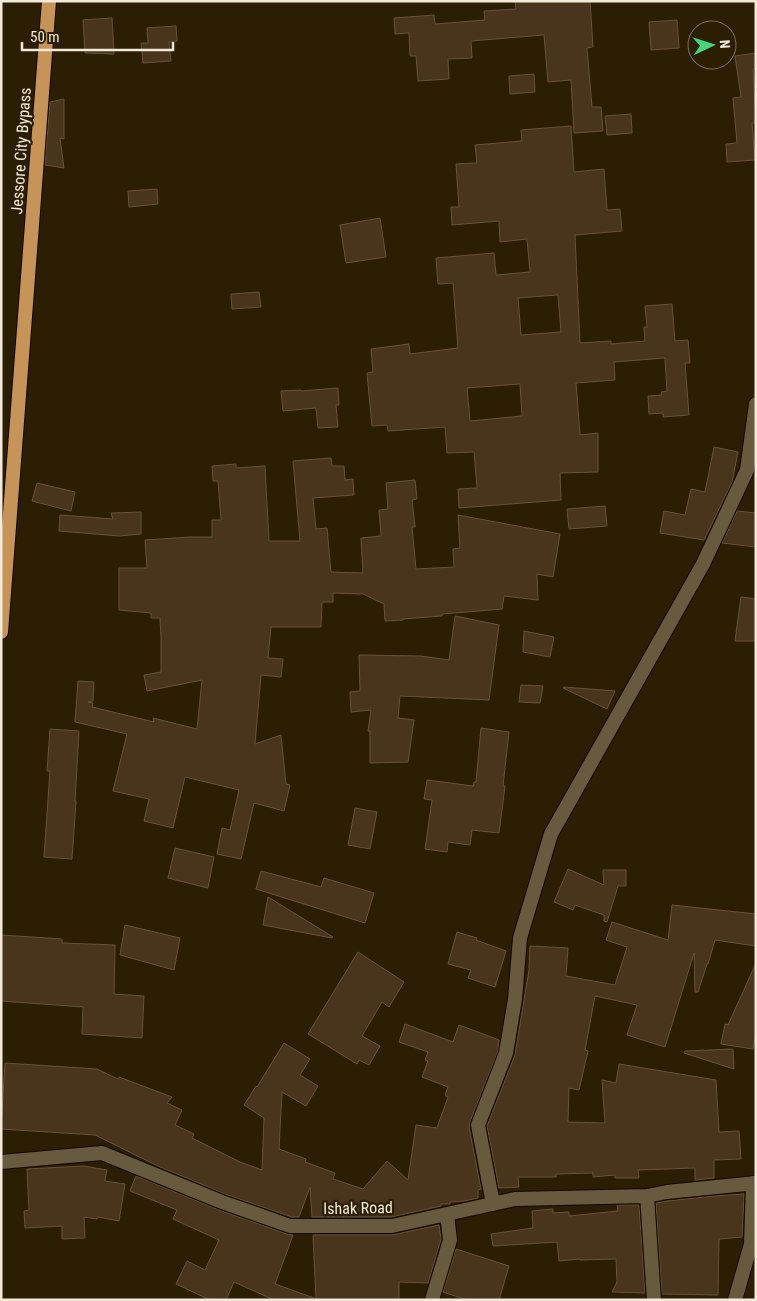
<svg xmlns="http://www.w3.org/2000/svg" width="757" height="1301" viewBox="0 0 757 1301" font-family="'Roboto Condensed',sans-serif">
<rect width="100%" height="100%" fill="#2b1e02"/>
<!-- building -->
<path fill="#48351c" stroke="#68533a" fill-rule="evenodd" d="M 515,1 L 590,1 L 593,47 L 587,48 L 592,107 L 601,107 L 603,131 L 574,133 L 571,80 L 548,82 L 544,35 L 471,41 L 472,58 L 448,59 L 449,79 L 418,81 L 416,56 L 410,56 L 409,33 L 395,34 L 394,18 L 434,15 L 435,24 L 485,20 L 484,11 L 516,9 Z
M 112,18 L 114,54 L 85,53 L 83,20 Z
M 677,20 L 679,48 L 651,50 L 649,22 Z
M 176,26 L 177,41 L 169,42 L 171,61 L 143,63 L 141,43 L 148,43 L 147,28 Z
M 756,53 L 756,69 L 753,69 L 756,123 L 752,123 L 755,160 L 727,162 L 726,144 L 737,143 L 733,98 L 741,97 L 735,56 Z
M 534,74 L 535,92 L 510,94 L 509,76 Z
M 64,99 L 64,139 L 60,138 L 64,168 L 45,165 L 50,102 Z
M 631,114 L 632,133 L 607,135 L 605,116 Z
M 571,126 L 574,172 L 604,169 L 607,210 L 620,209 L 622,231 L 575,235 L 580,343 L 611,341 L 611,344 L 645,341 L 644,327 L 647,327 L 645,306 L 672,304 L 675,341 L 688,340 L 690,363 L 685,363 L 689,415 L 663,417 L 663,413 L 649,414 L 648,396 L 662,395 L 661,392 L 667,391 L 665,358 L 614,362 L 615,380 L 576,383 L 580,435 L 598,433 L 598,472 L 560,473 L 561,500 L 459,508 L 458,489 L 477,488 L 474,452 L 447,453 L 445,427 L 388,431 L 387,425 L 372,426 L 367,373 L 373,372 L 371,349 L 409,344 L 410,354 L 458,348 L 453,283 L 438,284 L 436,258 L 494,253 L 496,275 L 530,272 L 527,239 L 500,242 L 499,221 L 452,225 L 451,207 L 459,207 L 456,164 L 477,163 L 475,145 L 522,141 L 521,130 ZM 557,295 L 558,295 L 561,332 L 521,335 L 518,298 ZM 520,384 L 522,416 L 470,421 L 467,388 Z
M 157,189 L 158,204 L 129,207 L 128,191 Z
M 380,218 L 386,257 L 346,263 L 340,225 Z
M 259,292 L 261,307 L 232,309 L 231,294 Z
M 338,388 L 339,405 L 336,405 L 338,427 L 318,428 L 316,408 L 283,411 L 281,391 L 301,390 L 301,391 Z
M 714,447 L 738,452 L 732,482 L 704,540 L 660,533 L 664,511 L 685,515 L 691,489 L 705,492 Z
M 331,458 L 332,466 L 344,466 L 345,480 L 353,479 L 354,495 L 313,498 L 316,529 L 327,528 L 331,572 L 363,573 L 361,538 L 381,536 L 379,510 L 388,509 L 386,483 L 415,480 L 417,499 L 412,500 L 415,527 L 412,527 L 416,569 L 454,567 L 453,549 L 460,548 L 458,515 L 560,534 L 553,577 L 537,574 L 538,600 L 504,596 L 502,609 L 442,614 L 442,616 L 403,619 L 403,620 L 385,621 L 384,604 L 363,594 L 333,593 L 333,602 L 322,602 L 321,627 L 271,627 L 268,658 L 283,659 L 281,677 L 261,675 L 255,744 L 281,735 L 286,784 L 290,785 L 284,811 L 254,803 L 241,859 L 217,854 L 222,828 L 230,830 L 239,790 L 185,777 L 173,828 L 144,821 L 149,799 L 113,791 L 127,734 L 75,722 L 78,681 L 94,682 L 93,701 L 88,702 L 93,703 L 92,707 L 154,722 L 153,718 L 197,729 L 202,680 L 147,691 L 144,675 L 161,672 L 161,637 L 160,618 L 151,618 L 151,613 L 119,610 L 119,568 L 147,568 L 145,540 L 190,537 L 212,537 L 212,520 L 221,520 L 218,481 L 213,481 L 212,466 L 236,464 L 236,468 L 265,466 L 269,541 L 300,541 L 293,461 Z
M 37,483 L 75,492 L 71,511 L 32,501 Z
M 605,506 L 607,526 L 569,529 L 567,509 Z
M 737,511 L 756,513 L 756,547 L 722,543 Z
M 141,512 L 141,534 L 119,536 L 59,531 L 60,515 L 113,519 L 111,513 Z
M 741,597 L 756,599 L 756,641 L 735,641 Z
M 455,616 L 499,625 L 489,700 L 400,696 L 398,718 L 414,720 L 408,762 L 370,763 L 370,731 L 368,731 L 371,710 L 351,712 L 350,692 L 360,691 L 359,655 L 421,656 L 449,660 Z
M 524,631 L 554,637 L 550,657 L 523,652 Z
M 521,685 L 543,686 L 540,703 L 519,702 Z
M 564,687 L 615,691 L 607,709 L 563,688 Z
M 481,728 L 509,732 L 503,786 L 505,786 L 499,833 L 472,830 L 470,845 L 448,842 L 447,852 L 425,849 L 432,800 L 424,799 L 427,780 L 473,786 L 474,782 L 476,782 Z
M 50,729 L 79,731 L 75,801 L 76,801 L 72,859 L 44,857 L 50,771 L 47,771 Z
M 355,808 L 377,812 L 370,849 L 348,845 Z
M 175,848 L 214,857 L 208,888 L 168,878 Z
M 568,869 L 604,885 L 603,870 L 626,870 L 626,886 L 618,886 L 607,922 L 604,921 L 604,915 L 575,905 L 573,910 L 554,902 Z
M 261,871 L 321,887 L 324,878 L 374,893 L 365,923 L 256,889 Z
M 268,897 L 333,937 L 332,938 L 263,925 Z
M 672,905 L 756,914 L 756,946 L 715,940 L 708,964 L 707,964 L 698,992 L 695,992 L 694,953 L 665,1047 L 627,1035 L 637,1005 L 595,996 L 585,1050 L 588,1051 L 579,1090 L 569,1088 L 568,1122 L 605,1123 L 602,1080 L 616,1083 L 619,1064 L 716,1080 L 719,1132 L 739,1131 L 741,1159 L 714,1160 L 714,1178 L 695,1180 L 695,1168 L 638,1170 L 639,1178 L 615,1178 L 615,1175 L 593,1177 L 593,1173 L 556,1174 L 556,1177 L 518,1177 L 519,1187 L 499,1188 L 487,1126 L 515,1055 L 529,970 L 530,946 L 568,948 L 566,976 L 615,985 L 627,947 L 606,940 L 612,922 L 668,940 Z
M 125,925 L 180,938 L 174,970 L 120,955 Z
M 457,932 L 477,938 L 476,940 L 506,951 L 495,987 L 468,978 L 471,970 L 448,964 Z
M 1,935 L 62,939 L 62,943 L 115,945 L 114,994 L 144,996 L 142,1038 L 82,1034 L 83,1007 L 1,1001 Z
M 358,952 L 404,982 L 389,1007 L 382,1002 L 362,1036 L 380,1046 L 369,1065 L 359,1060 L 357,1064 L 308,1034 Z
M 756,963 L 756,1032 L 753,1049 L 721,1044 L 725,1024 L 728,1025 Z
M 405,1024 L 453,1042 L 459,1025 L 499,1040 L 498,1051 L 470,1122 L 469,1127 L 481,1189 L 478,1190 L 478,1198 L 464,1201 L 450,1202 L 450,1204 L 441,1204 L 441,1206 L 391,1217 L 312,1217 L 310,1187 L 299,1217 L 292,1217 L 225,1194 L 158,1166 L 95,1135 L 1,1129 L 5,1063 L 97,1069 L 118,1079 L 119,1077 L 172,1097 L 167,1103 L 182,1110 L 175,1125 L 194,1134 L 192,1138 L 240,1162 L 262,1170 L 264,1118 L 244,1105 L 256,1086 L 257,1087 L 284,1043 L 310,1059 L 300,1075 L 318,1086 L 306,1106 L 282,1092 L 279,1149 L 306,1159 L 305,1162 L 335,1173 L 333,1179 L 363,1189 L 387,1161 L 408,1180 L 416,1125 L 437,1128 L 448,1097 L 445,1095 L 448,1087 L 422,1077 L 428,1061 L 425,1060 L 428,1052 L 399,1042 Z
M 733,1049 L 734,1069 L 684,1053 L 685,1051 Z
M 83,1166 L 107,1170 L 105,1181 L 125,1184 L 119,1221 L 98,1217 L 97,1219 L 84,1217 L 85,1238 L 62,1239 L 62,1226 L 25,1228 L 24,1211 L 29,1210 L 27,1169 Z
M 136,1176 L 219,1210 L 287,1234 L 293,1235 L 275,1284 L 314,1298 L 314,1300 L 274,1300 L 234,1282 L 226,1300 L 210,1300 L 176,1284 L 187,1261 L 205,1270 L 219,1240 L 173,1219 L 177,1210 L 130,1191 Z
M 744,1194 L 742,1237 L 719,1239 L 718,1295 L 662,1294 L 656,1203 L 668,1201 L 715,1196 Z
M 617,1205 L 639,1205 L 645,1293 L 612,1292 L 617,1282 L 616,1259 L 580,1260 L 580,1259 L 559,1261 L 557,1242 L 493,1246 L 491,1234 L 533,1228 L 532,1211 L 553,1209 L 553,1213 L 569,1212 L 569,1216 L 618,1211 Z
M 439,1225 L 441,1239 L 428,1283 L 399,1282 L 399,1300 L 316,1300 L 313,1235 L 392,1235 Z
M 456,1249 L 509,1266 L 499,1300 L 467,1300 L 443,1292 Z"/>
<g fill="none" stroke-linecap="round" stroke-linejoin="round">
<defs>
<path id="minor" d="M 1,1162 L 102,1153 L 222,1202 L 290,1226 L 392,1226 L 515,1199 L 647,1196 L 667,1192 L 756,1183
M 647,1196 L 654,1300
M 493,1204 L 478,1125 L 506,1053 L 515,999 L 520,938 L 551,834 L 703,564 L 747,470 L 756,404
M 432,1300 L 450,1240 L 447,1214
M 735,1300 L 751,1244 L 753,1183"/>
<path id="trunk" d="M 1,632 L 49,1"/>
</defs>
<!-- minor casing -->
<use href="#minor" stroke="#130700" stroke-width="16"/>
<!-- trunk casing -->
<use href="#trunk" stroke="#130700" stroke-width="16"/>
<!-- minor -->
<use href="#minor" stroke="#685a3d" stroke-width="14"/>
<!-- trunk -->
<use href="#trunk" stroke="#c59456" stroke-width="14"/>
</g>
<g text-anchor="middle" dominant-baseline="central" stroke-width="4.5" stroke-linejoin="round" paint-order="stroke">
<!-- street labels -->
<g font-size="16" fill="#f3eada" stroke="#2b1e02">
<text transform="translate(21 151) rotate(-86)">Jessore City Bypass</text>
<text transform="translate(358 1208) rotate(-1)">Ishak Road</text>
</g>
</g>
<!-- border -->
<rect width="757" height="1301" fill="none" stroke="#f3eada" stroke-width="5"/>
<!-- north arrow -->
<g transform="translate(712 45) rotate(86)"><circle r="24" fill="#2b1e02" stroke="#7b7058"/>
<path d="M0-4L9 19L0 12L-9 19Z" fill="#42d77b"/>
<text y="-8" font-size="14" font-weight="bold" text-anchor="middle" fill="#f3eada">N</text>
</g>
<!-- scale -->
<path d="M22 42v8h151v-8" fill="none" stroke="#f3eada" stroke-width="2.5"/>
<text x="30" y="42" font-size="15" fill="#f3eada" stroke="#2b1e02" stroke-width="4" paint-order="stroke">50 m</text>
</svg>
